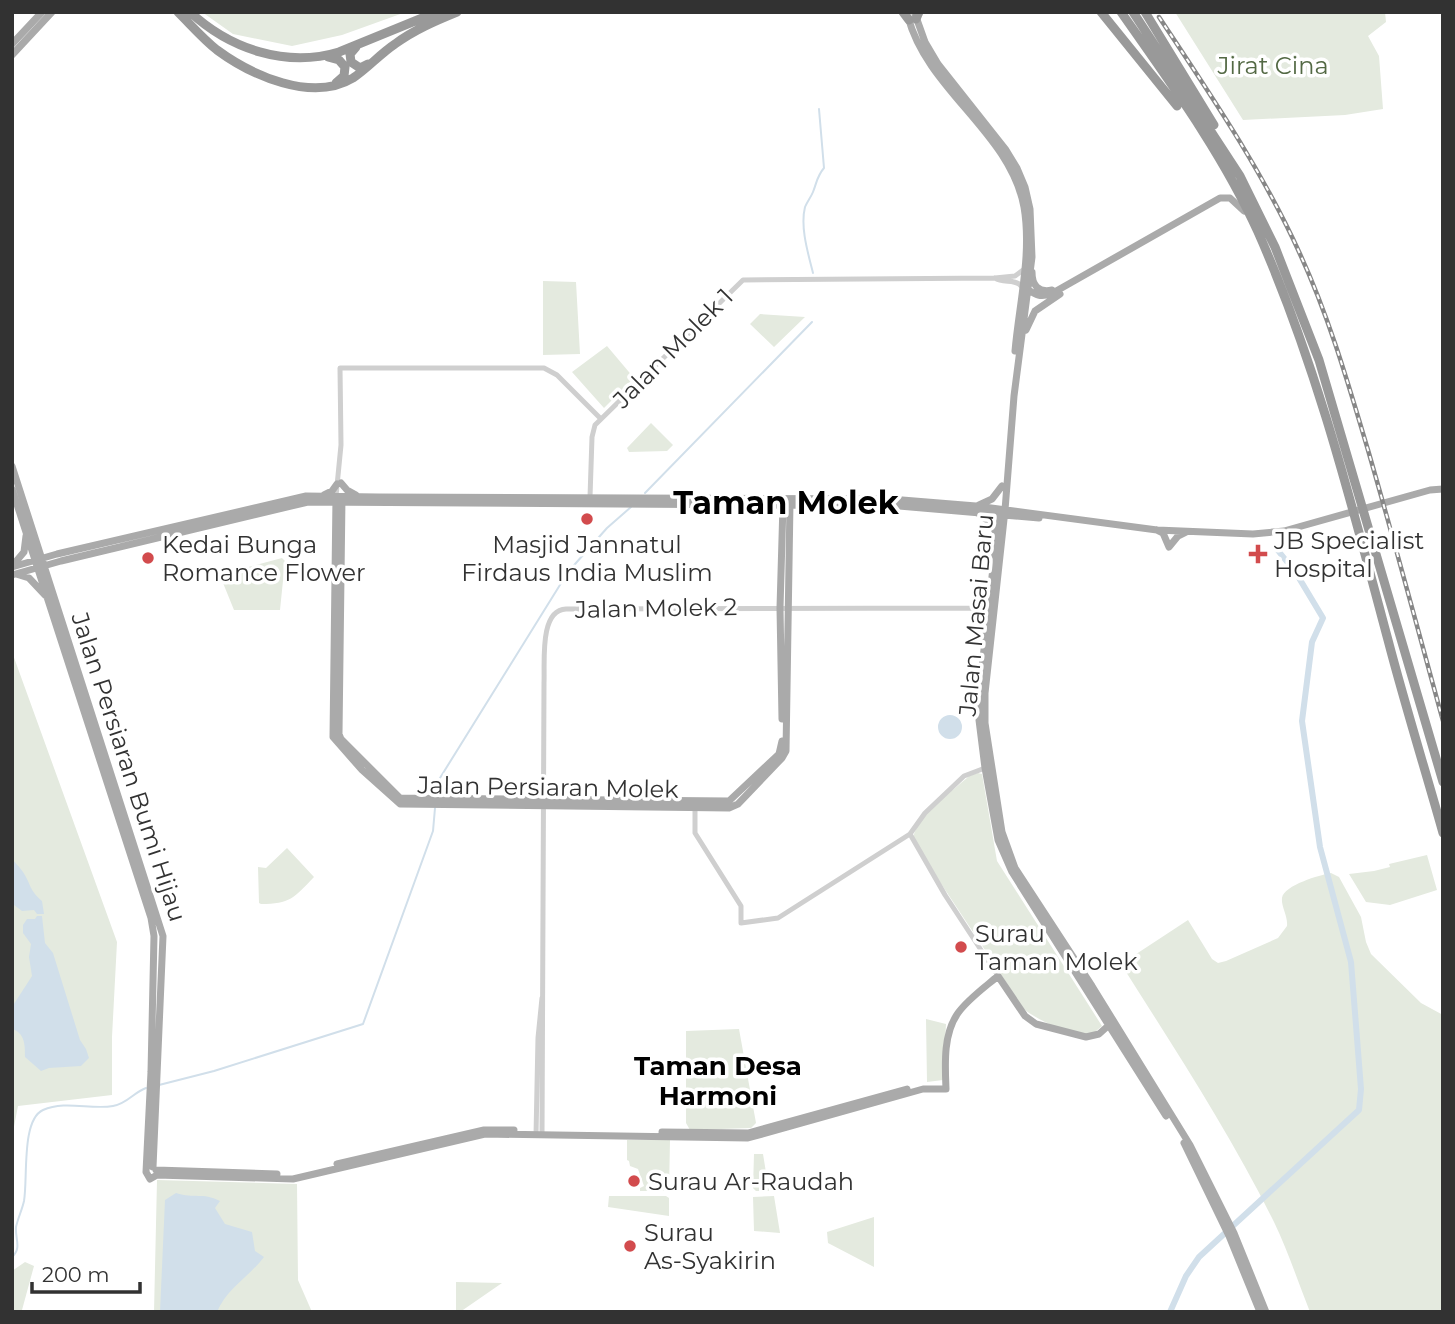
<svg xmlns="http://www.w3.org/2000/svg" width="1455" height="1324" viewBox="0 0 1455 1324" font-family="Montserrat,sans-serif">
<rect width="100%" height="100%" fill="#fff"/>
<!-- green -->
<path fill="#e4eadf" d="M 202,12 L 406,12 L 342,35 L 292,46 L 233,34 Z
M 1175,12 L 1385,12 L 1386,22 L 1368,36 L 1379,56 L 1383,109 L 1345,115 L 1243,120 Z
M 543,281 L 576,282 L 580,354 L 543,355 Z
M 760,314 L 805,317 L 774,347 L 750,324 Z
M 607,346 L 634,378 L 604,408 L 572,372 Z
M 651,423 L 673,445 L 667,451 L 629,452 L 627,448 Z
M 282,558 L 285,561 L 280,610 L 234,610 L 221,578 L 222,574 Z
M 12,652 L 117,942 L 112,1037 L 112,1095 L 18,1106 L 12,1137 Z
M 978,773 L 982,774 L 997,861 L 1102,1026 C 1099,1028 1097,1031 1093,1033 C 1078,1040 1035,1019 1024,1009 L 934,873 L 913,837 C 921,811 951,793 970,775 Z
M 287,848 L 314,877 C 294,898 290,904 261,904 L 259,903 L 258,867 L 266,868 Z
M 1427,855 L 1437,890 L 1390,905 L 1366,902 L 1349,874 L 1374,871 L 1390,867 L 1389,864 Z
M 1331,873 L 1339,877 L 1361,917 L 1366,942 L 1371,954 L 1421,1003 L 1443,1015 L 1443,1312 L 1310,1312 C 1298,1282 1288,1251 1274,1222 C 1230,1133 1174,1048 1121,964 L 1188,920 L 1212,959 L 1218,963 L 1226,961 L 1278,938 L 1287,926 C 1288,916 1281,907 1282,898 C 1284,885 1320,875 1331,873 Z
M 926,1019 L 946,1024 L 943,1080 L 927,1082 Z
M 739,1029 L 756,1123 L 751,1128 L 690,1130 L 686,1123 L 686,1031 Z
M 627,1140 L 670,1140 L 669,1191 L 640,1191 L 640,1188 L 644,1186 L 638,1169 L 630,1166 L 629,1161 L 627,1160 Z
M 754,1154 L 763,1154 L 769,1191 L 756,1191 L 753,1188 Z
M 157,1180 L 297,1184 L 298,1280 L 312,1312 L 154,1312 Z
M 609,1196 L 666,1196 L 669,1198 L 669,1216 L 608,1207 Z
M 774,1196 L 780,1233 L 754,1231 L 753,1197 Z
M 874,1217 L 874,1267 L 828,1243 L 827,1232 Z
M 25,1262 L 34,1266 L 22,1310 L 12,1312 L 12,1271 Z
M 456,1282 L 502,1283 L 460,1312 L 456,1312 Z"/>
<!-- water -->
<path fill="#d1dfea" d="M938 727a12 12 0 1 1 24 0a12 12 0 1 1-24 0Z
M 12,859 C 16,864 19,866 23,872 C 31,884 29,890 42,901 L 44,914 L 37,914 L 34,910 L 22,911 L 14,905 Z
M 37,916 L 42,916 L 45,943 L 53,953 L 80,1040 L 86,1049 L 89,1058 L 81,1066 L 49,1068 L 41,1071 L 25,1057 C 25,1045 25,1033 12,1029 L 12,1007 L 32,976 L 29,957 L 31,944 L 23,933 L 23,925 L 27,919 L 35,919 Z
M 176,1193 C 195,1199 202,1192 220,1201 L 215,1208 L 225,1224 L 252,1232 L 255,1251 L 264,1257 C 249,1277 227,1288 217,1312 L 160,1312 L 165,1200 Z"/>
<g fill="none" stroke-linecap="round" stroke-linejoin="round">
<!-- stream -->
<path stroke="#d1dfea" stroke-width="2" d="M 813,273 C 808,253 800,227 805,207 C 807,202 811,197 813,192 C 817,182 817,176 824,168 L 819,109
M 645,493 L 812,322
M 435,795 L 435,786 L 568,572 L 607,528 L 631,507
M 159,1085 L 214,1071 L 363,1024 L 433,831 L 435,808
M 12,1257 C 22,1248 15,1239 16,1227 C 18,1218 22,1210 24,1201 C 28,1179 21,1120 43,1110 C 65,1100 91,1110 113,1106 C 127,1104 134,1092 146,1088"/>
<!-- river -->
<path stroke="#d1dfea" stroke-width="6" d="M 1170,1312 L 1186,1276 L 1199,1257 L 1359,1110 L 1361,1089 L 1351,962 L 1320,847 L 1302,721 L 1312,642 L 1323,618 L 1296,573 L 1276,548"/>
<!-- minor -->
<path stroke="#cfcfcf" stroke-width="5" d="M 995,278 C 1003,284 1015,278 1021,286
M 336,496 L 341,445 L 340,368 L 544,368 L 557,375 L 601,419
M 590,497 L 592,437 L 595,425 L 743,280 L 995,278 L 1015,276 L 1023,270
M 974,608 L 981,619 L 982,644
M 695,807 L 695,833 L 741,906 L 741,923 L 778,918 L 910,834 L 925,813 L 964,776 L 985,768
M 910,834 L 945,895 L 998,976
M 536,1135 L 538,1038 L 542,998
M 542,1135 L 544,683 C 545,663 539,610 566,609 L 974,608 L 982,602 L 989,584"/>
<!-- major -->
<path stroke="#aaa" stroke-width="7" d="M 915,14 L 925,42 L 938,64 L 1006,150 L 1017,168 L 1025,187 L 1030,209 L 1032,257 L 1014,396 L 1005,510 L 985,693 L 985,723 L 1002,832 L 1015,868 L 1092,986 L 1190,1145 L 1234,1233 L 1266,1312
M 908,17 C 928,91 1010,132 1024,207 C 1032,254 1019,305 1015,351
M 12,44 L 42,12
M 12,55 L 52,12
M 1032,272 C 1032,285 1038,293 1052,290
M 1024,287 C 1035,294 1038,298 1051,294 L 1220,198 L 1230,198 L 1244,211
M 1026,330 L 1035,311 L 1060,294
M 12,466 L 163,936 L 153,1167
M 341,483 L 347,490 L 356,495
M 12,489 L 151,918 L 154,936 L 151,1072 L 146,1172 L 150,1179 L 157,1175 L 293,1179 L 485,1134 L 748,1138 L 923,1089 L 946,1089 C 945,1065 943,1034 958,1013 C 968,999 985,987 998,976 L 1025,1016 L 1036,1024 L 1086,1037 L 1099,1034 L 1109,1025
M 324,495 L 332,491 L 337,484
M 336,497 L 333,737 L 362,770 L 400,804 L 729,808 L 738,804 L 782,758 L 786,751 L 790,502
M 342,497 L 339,734 L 341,739 L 400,798 L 729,801 L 779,754 L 782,741
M 979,505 L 992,499 L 1002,486
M 999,513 L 980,686 L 979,720 L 985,768 L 998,840 L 1012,872 L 1166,1116
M 980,515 L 991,523 L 997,535
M 1157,530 L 1163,533 L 1169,547 L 1178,536 L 1186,532
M 13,565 L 24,552 L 26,536
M 12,567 L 57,554 L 306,496 L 378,497 L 890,499 L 976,506 L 1157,530 L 1253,534 L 1284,531 L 1430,490 L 1443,489
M 16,574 L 29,578 L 45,595
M 12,575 L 61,561 L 308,502 L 899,506 L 1039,518
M 782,719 L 780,608 L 783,504
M 662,1132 L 748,1133 L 907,1089
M 1184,1143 L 1229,1236 L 1260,1312
M 337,1164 L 484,1130 L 514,1130
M 156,1170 L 277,1174"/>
<!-- highway -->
<path stroke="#999" stroke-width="9" d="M 178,12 C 191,25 203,39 217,50 C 251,75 312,103 353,78 C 368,68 380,54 395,44 C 414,30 435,21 457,12
M 190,12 C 230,49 286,68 339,52 L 437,12
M 903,12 L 909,20
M 1101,12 L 1177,106
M 1121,12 C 1170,82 1223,154 1258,232 C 1316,363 1351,502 1388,640 C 1405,705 1425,769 1443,833
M 1133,12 L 1240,176 L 1275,247 L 1319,360 L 1443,782
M 1145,12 L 1214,125
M 916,19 L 919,12
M 356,47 L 350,54 L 351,62 L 360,68 L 368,64
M 328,57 L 339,60 L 345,67 L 344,76 L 336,83"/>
<defs>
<path id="rail" d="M 1159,17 C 1210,94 1262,170 1300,254 C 1329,317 1348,383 1368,450 C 1394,540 1418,630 1443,721"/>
</defs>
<!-- rail casing -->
<use href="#rail" stroke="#878787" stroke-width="4.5"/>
<!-- rail -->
<use href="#rail" stroke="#fff" stroke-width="2" stroke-dasharray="5" stroke-linecap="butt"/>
</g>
<!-- markers -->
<g fill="#d24b4d" stroke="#fff" stroke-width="2.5">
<circle cx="587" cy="519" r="7"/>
<path d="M1254.5 543.5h7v7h7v7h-7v7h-7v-7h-7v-7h7z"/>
<circle cx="148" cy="558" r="7"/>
<circle cx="961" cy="947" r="7"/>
<circle cx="634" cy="1181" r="7"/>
<circle cx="630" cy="1246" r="7"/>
</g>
<g text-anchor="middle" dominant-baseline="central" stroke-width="7" stroke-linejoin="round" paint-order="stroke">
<!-- park labels -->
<g font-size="24" fill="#536944" stroke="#fff">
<text x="1273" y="65">Jirat Cina</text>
</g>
<!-- street labels -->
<g font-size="24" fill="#323232" stroke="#fff">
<text transform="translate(673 348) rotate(-45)">Jalan Molek 1</text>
<text transform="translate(656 608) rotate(-1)">Jalan Molek 2</text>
<text transform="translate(976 615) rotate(-85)">Jalan Masai Baru</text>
<text transform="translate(129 767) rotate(72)">Jalan Persiaran Bumi Hijau</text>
<text transform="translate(548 787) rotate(1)">Jalan Persiaran Molek</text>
</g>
<!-- poi labels -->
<g font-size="24" fill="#323232" stroke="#fff" text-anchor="start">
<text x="1274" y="540">JB Specialist<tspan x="1274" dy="28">Hospital</tspan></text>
<text x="162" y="544">Kedai Bunga<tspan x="162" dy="28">Romance Flower</tspan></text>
<text x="587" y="544" text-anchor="middle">Masjid Jannatul<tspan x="587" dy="28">Firdaus India Muslim</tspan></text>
<text x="975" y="933">Surau<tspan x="975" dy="28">Taman Molek</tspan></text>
<text x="648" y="1181">Surau Ar-Raudah</text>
<text x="644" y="1232">Surau<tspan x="644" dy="28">As-Syakirin</tspan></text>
</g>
<!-- neighbourhood labels -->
<g font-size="26" font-weight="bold" fill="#000" stroke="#fff">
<text x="718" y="1066">Taman Desa<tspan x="718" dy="30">Harmoni</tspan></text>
</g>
<!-- district labels -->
<g font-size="32" font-weight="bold" fill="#000" stroke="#fff">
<text x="786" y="502">Taman Molek</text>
</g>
</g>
<!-- border -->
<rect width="1455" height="1324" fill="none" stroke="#323232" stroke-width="28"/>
<!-- scale -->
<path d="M32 1282v10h108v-10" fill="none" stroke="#323232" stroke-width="3.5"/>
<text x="42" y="1282" font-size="21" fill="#323232" stroke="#ffffff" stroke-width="5" paint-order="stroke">200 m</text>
</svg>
